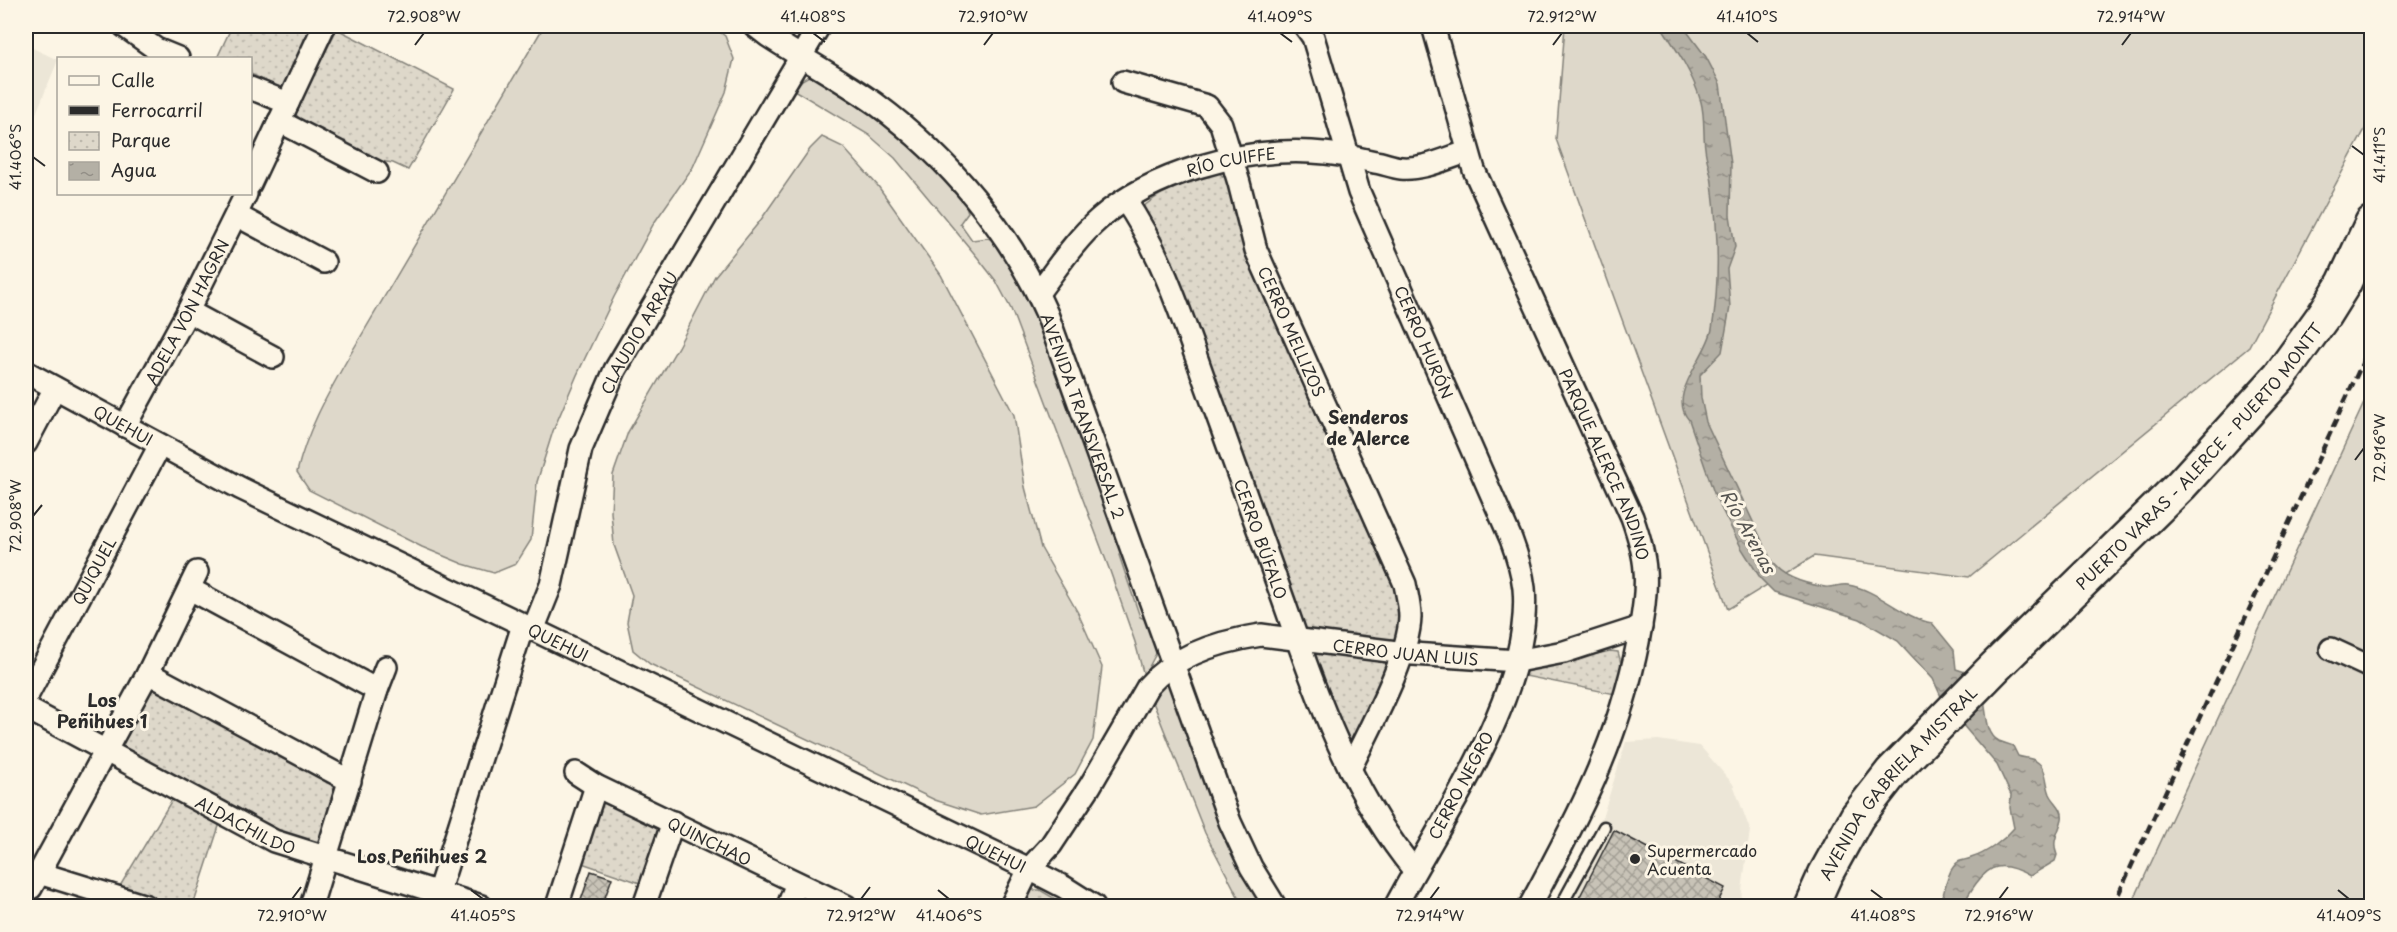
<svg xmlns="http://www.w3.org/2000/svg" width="2397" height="932" viewBox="0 0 2397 932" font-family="'Playpen Sans',sans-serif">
<defs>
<pattern id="park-dots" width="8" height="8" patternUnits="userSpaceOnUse" patternTransform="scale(1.5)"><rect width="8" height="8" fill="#ded8ca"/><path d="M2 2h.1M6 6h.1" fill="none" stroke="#bfbaae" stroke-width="1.8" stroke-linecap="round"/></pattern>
<pattern id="water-ripples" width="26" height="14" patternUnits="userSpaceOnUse" patternTransform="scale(1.5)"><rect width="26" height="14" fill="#b4b0a5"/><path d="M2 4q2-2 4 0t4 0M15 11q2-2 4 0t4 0" fill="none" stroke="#938f87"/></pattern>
<pattern id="building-cross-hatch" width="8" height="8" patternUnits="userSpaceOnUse" patternTransform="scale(1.5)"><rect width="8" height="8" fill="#c8c3b7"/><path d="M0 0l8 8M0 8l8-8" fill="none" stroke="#a39f95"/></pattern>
</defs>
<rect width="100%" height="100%" fill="#fcf5e5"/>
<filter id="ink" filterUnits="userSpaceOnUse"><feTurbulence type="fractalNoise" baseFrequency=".0167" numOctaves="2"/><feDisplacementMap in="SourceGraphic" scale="12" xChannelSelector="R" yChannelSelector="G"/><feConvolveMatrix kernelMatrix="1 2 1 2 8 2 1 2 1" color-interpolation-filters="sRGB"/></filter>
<g filter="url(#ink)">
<!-- built -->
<path fill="#ece6d7" d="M 26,45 L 58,60 L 26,138 Z
M 1658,740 L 1700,746 L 1733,784 L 1750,830 L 1740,906 L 1555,906 L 1603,815 L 1626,742 Z"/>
<!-- green -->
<path fill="#ded8ca" stroke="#84827a" stroke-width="1.5" d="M 544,26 L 712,26 L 725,36 L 734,59 L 726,92 L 693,167 L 654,223 L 614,297 L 577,375 L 553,431 L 537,482 L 531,540 L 516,564 L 494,573 L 463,564 L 422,547 L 309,490 L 297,472 C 307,431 326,397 347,360 Z
M 1565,26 L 2371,26 L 2371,118 L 2248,348 L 1969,577 L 1814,556 L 1728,609 L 1556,139 Z
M 809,76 L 817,77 C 861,105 897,133 934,169 C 947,182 963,193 968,212 L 960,223 L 972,240 L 988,238 L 995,241 L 1024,284 L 1060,375 L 1124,552 L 1119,555 L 1140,617 L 1147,620 L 1158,650 L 1144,676 L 1135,642 L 1110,571 L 1011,309 L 996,281 L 978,258 L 895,158 L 869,135 L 794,90 L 802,80 Z
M 822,137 L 843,147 L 878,186 L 941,275 L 1014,415 L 1025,487 L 1041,548 L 1078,613 L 1102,667 L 1093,740 L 1075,774 L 1034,806 L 981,815 L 935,800 L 650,664 L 633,650 L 627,622 L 632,595 L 614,545 L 611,512 L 613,475 L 628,432 L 678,347 L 715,276 L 760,221 L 810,149 Z
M 2371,388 L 2371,906 L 2131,906 Z
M 1163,681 L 1172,686 L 1264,906 L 1243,906 L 1205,833 L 1151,697 Z"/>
<!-- park -->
<path fill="url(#park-dots)" stroke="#84827a" stroke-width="1.5" d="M 232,26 L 314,26 L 284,90 L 251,74 L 250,58 L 217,58 Z
M 337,29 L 454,89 L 408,170 L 393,163 L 374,160 L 300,121 L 295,112 Z
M 1215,173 L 1219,173 L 1230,182 L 1400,582 L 1405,610 L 1396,639 L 1392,642 L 1303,630 L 1140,210 C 1160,190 1189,182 1215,173 Z
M 1610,651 L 1618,652 L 1621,663 L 1621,671 L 1615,694 L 1520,675 L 1521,671 Z
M 1315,652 L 1386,659 L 1392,663 L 1352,752 L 1310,653 Z
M 150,685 L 336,781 L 339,791 L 321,843 L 316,844 L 277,831 L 120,747 L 119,739 Z
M 596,796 L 663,825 L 646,885 L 576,861 Z
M 173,798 L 220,823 L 193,906 L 170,906 L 117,891 Z
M 1032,890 L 1040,890 L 1062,903 L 1061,906 L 1019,906 L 1027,893 Z"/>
<!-- water -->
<path fill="url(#water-ripples)" stroke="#7d7b74" stroke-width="1.5" d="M 1661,26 L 1683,26 L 1706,57 L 1720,84 L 1731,164 L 1730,215 L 1735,247 L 1727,269 L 1730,307 L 1722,352 L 1700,375 L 1701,398 L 1706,422 L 1772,562 C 1783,578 1806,584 1825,587 C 1832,588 1840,584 1848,585 C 1877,589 1903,618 1932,623 L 1954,650 L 1956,669 C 1999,679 1975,728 1999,741 C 2003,743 2009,744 2013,746 L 2018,756 C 2023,758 2032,758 2036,761 C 2048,769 2045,782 2050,794 C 2054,803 2064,808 2062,819 C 2059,833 2051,840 2057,855 L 2055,861 L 2030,876 C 2021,871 2007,865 1997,867 C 1983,869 1968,894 1963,906 L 1940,906 C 1944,895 1946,875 1954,866 C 1959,859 1964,861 1971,858 C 1987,853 2003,841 2014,828 L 2010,808 L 2011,795 L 1997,765 L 1944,703 L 1933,679 L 1898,641 L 1860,619 L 1774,592 L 1761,579 L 1742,549 L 1715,496 L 1689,420 C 1666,395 1707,357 1712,329 C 1720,282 1718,230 1712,183 C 1711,171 1706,160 1705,148 C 1703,133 1705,117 1701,102 C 1693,74 1677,50 1661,26 Z"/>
<!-- building -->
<path fill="url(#building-cross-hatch)" stroke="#2b2b2b" stroke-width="1.5" d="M 1614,830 L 1725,888 L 1716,906 L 1575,906 Z
M 591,871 L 612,878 L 602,906 L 579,906 Z"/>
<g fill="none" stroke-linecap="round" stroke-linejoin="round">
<defs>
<path id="service" d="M 1561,906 L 1604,827"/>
<g id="minor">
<path d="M 124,26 L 156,49 L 178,58"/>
<path id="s1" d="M 755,26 L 768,36 C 803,59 841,79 876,104 C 949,158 1010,231 1047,314 L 1230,822 L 1251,867 L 1275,906"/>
<path id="s2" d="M 1305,26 L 1313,37 L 1359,192 L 1511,539 C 1517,555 1522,571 1524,588 C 1533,690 1443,817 1396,905"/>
<path id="s3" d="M 1433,26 L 1474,170 L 1632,517 C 1638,534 1644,552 1645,570 C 1647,594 1642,619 1638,642 C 1619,741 1577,819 1530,906"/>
<path id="s4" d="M 1123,82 L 1207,106 L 1221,124 L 1239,183 L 1256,250 L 1405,584 C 1407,595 1410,606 1410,617 C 1409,658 1368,731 1350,769"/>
<path d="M 250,88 L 288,103"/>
<path d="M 279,121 L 377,172"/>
<path d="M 250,184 L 324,26"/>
<path id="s5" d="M 1125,200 C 1162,254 1182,317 1204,379 C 1231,453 1257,527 1284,602 C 1317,696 1350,792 1414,870"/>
<path d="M 236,215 L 324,262"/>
<path id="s6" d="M 1038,293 C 1057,268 1075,240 1099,219 C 1151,173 1242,148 1312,152 C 1333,153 1354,157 1375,162 C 1383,163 1392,167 1401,168 C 1423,170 1447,158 1467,152"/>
<path d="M 188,311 L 273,357"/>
<path id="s7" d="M 26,372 L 240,488 L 1029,869 L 1064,887 L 1094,906"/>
<path id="s8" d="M 125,426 L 188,311 L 246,194"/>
<path d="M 26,443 L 55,388"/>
<path d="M 190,589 L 377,690"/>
<path id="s9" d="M 533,630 L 551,585 L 581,449 L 615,370 L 819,26"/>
<path d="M 2331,649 L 2372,668"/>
<path d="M 148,673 L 350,781"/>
<path id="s10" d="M 26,698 L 160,445"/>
<path id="s11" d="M 26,708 L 274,841 L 481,906"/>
<path id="s12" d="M 576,773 L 596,786 L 846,906"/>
<path d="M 39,873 L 146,906"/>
<path d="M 31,888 L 148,673 L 197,572"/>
<path d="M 311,906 L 377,690 L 386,667"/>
<path d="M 434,906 L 523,625"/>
<path d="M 557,906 L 596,786"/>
<path d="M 644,906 L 673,822"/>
<path d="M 788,906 L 797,883"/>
<path id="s13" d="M 1011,906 L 1029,869 L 1051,845 L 1090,786 L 1148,686 C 1175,655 1222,641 1261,635 L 1413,654 L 1517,661 L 1564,652 L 1641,627"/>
</g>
<g id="primary">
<path id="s14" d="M 1811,906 L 1825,875 L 1857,817 L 1892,772 L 1995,667 L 2181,485 L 2280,376 L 2324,315 L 2344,283 L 2372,223"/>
</g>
</defs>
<!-- service casing -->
<use href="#service" stroke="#2b2b2b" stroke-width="15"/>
<!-- minor casing -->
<use href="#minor" stroke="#2b2b2b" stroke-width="26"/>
<!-- primary casing -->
<use href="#primary" stroke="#2b2b2b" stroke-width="38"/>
<!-- service -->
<use href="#service" stroke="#fcf5e5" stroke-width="10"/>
<!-- minor -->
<use href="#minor" stroke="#fcf5e5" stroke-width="21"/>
<!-- primary -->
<use href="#primary" stroke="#fcf5e5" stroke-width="33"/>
<!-- rail -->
<path stroke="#2b2b2b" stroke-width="4.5" stroke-dasharray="9 4.5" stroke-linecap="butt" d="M 2113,906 L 2372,342"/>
</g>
</g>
<!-- ticks -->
<path fill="none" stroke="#2b2b2b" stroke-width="2" d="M 813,33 L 825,42M 1280,33 L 1292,42M 1747,33 L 1758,42M 415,45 L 424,33M 984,45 L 993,33M 1553,45 L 1562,33M 2122,45 L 2131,33M 2352,146 L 2364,155M 33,157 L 45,166M 2355,460 L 2364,448M 33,516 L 42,505M 471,890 L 483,899M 938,890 L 949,899M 1871,890 L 1883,899M 2338,890 L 2349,899M 292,899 L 301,887M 861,899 L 870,887M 1430,899 L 1439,887M 1999,899 L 2008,887"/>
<!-- markers -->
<circle fill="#2b2b2b" stroke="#fcf5e5" stroke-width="2" cx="1635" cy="859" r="6"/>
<g text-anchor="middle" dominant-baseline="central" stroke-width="6" stroke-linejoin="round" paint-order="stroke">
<!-- street labels -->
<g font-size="16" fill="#2b2b2b" stroke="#fcf5e5">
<text stroke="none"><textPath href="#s6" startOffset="242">RÍO CUIFFE</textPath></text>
<text stroke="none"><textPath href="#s8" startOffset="130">ADELA VON HAGRN</textPath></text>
<text stroke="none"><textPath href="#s4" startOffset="330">CERRO MELLIZOS</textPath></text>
<text stroke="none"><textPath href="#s9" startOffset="318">CLAUDIO ARRAU</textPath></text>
<text stroke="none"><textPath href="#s2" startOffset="339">CERRO HURÓN</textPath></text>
<text stroke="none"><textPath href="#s1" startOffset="526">AVENIDA TRANSVERSAL 2</textPath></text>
<text stroke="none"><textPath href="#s7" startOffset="111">QUEHUI</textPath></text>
<text stroke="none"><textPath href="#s14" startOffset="598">PUERTO VARAS - ALERCE - PUERTO MONTT</textPath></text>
<text stroke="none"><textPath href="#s3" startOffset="472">PARQUE ALERCE ANDINO</textPath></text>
<text stroke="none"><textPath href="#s5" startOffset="366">CERRO BÚFALO</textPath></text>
<text stroke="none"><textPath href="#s10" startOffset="144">QUIQUEL</textPath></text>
<text stroke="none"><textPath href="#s7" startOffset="597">QUEHUI</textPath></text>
<text stroke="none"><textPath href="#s13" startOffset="532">CERRO JUAN LUIS</textPath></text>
<text stroke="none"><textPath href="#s14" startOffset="152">AVENIDA GABRIELA MISTRAL</textPath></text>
<text transform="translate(1460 785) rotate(-62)">CERRO NEGRO</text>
<text stroke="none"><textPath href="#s11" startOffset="249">ALDACHILDO</textPath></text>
<text stroke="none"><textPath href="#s12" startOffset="150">QUINCHAO</textPath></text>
<text stroke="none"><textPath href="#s7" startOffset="1083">QUEHUI</textPath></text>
</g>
<!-- poi labels -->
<g font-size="16" fill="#2b2b2b" stroke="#fcf5e5" text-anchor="start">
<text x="1647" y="850">Supermercado<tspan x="1647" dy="18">Acuenta</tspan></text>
</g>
<!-- neighbourhood labels -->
<g font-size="18" font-weight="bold" fill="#2b2b2b" stroke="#fcf5e5">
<text x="1368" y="416">Senderos<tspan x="1368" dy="21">de Alerce</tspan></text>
<text x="102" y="699">Los<tspan x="102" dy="21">Peñihues 1</tspan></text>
<text x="422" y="855">Los Peñihues 2</text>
</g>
<!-- water labels -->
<g font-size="18" font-style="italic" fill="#545350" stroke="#fcf5e5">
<text transform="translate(1749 531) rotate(61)">Río Arenas</text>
</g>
</g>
<!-- margin -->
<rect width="2397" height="932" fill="none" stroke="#fcf5e5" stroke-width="66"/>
<!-- legend -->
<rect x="57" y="57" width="195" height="138" fill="#fcf5e5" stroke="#a8a49b" stroke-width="1.5"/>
<rect x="69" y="76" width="30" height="9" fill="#fcf5e5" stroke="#a8a49b" stroke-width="1.5"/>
<text x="111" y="87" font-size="18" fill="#2b2b2b">Calle</text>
<rect x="69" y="106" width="30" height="9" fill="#2b2b2b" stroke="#a8a49b" stroke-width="1.5"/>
<text x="111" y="117" font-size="18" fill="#2b2b2b">Ferrocarril</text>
<rect x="69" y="132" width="30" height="18" fill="url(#park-dots)" stroke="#a8a49b" stroke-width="1.5"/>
<text x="111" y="147" font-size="18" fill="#2b2b2b">Parque</text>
<rect x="69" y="162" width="30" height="18" fill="url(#water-ripples)" stroke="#a8a49b" stroke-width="1.5"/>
<text x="111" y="177" font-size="18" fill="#2b2b2b">Agua</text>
<rect x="33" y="33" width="2331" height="866" fill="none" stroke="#2b2b2b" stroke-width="2"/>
<g font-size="15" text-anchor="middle" fill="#2b2b2b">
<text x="424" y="22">72.908°W</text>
<text x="813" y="22">41.408°S</text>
<text x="993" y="22">72.910°W</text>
<text x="1280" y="22">41.409°S</text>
<text x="1562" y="22">72.912°W</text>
<text x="1747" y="22">41.410°S</text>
<text x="2131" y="22">72.914°W</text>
<text transform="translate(2380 155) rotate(-90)" y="5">41.411°S</text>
<text transform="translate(16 157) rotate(-90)" y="5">41.406°S</text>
<text transform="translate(2380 448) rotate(-90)" y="5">72.916°W</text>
<text transform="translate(16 516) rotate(-90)" y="5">72.908°W</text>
<text x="292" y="921">72.910°W</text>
<text x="483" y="921">41.405°S</text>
<text x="861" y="921">72.912°W</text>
<text x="949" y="921">41.406°S</text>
<text x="1430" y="921">72.914°W</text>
<text x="1883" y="921">41.408°S</text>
<text x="1999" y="921">72.916°W</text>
<text x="2349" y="921">41.409°S</text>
</g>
</svg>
